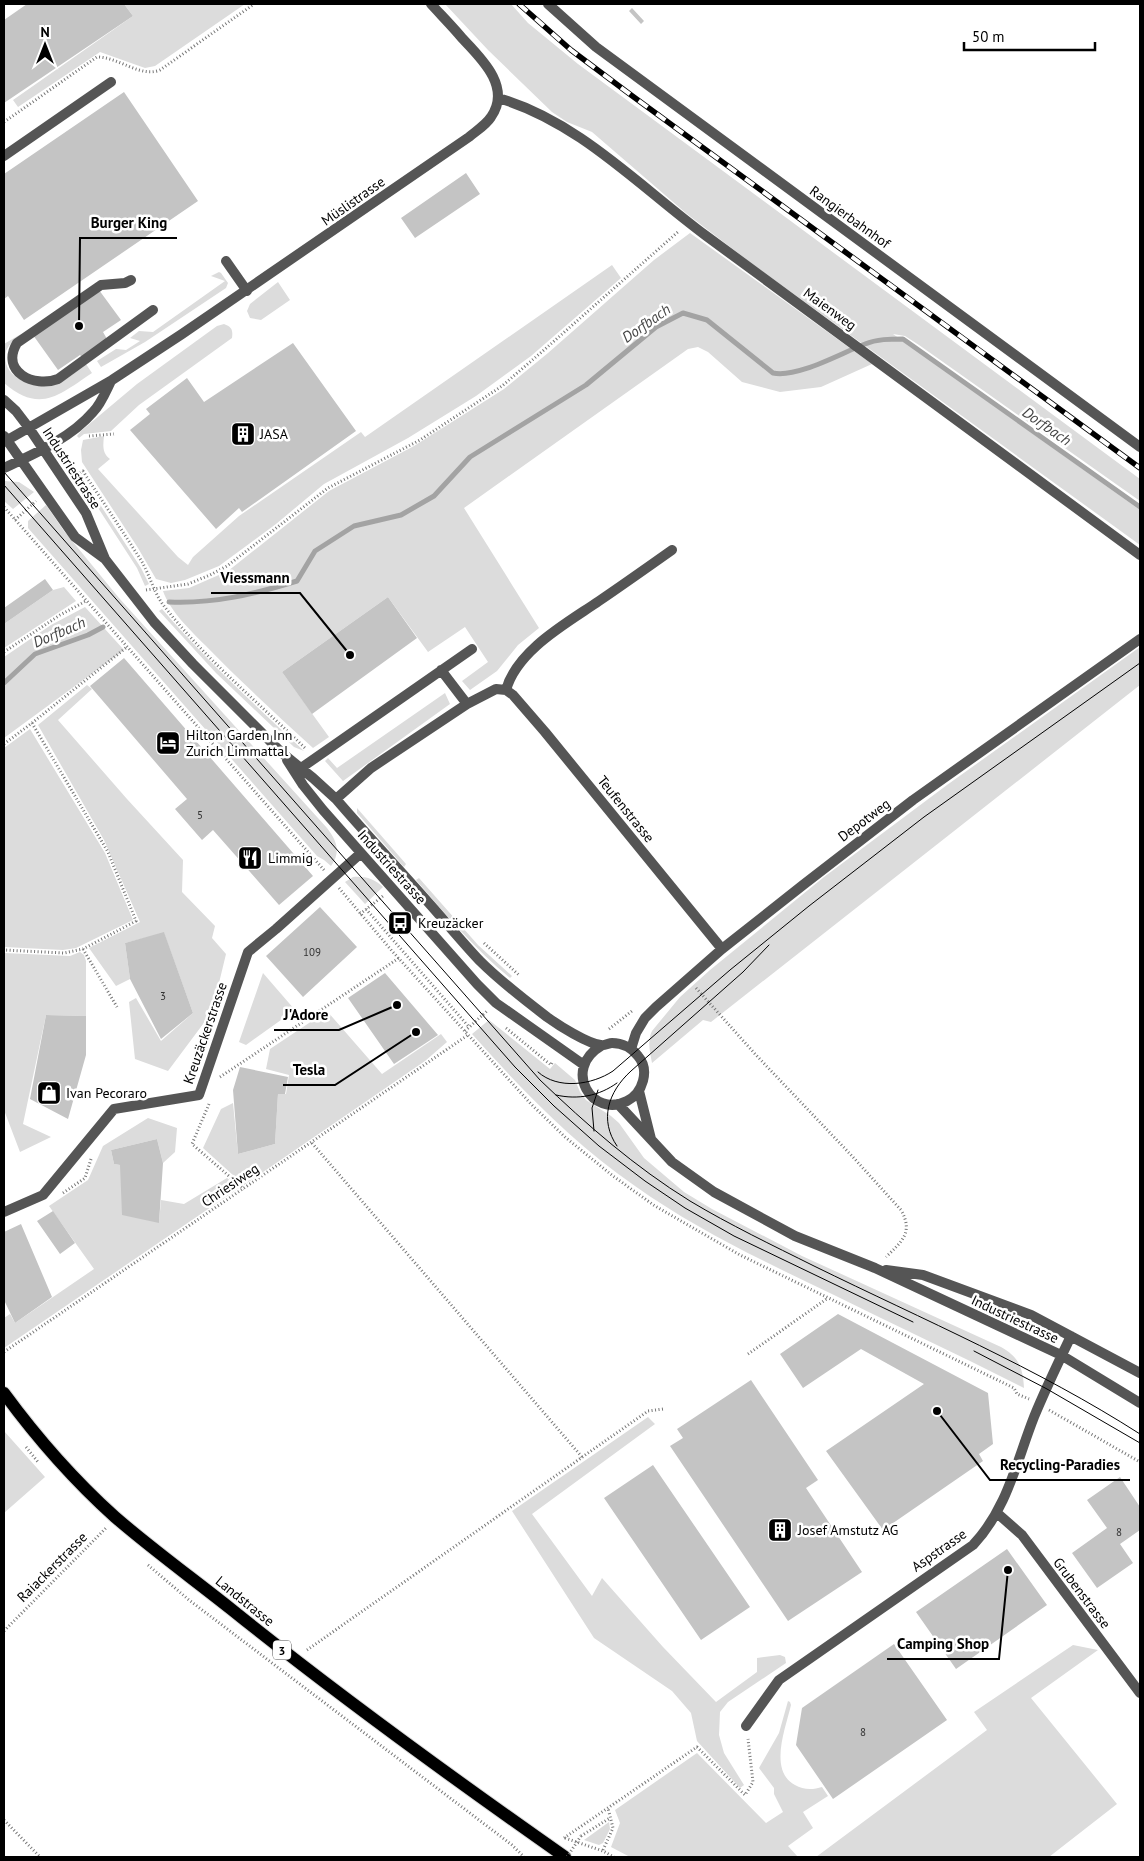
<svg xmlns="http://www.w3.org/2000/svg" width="1144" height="1861" viewBox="0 0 1144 1861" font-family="'PT Sans',sans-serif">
<rect width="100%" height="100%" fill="#fff"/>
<!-- green -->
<path fill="#dcdcdc" d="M 124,4 L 245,4 L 155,66 L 145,68 L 100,52 L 18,107 L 13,100 L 133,16 Z
M 445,4 L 511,4 L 528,23 L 578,64 L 1140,479 L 1140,501 L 919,345 L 905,336 L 893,334 L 1140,510 L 1140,545 L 755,266 L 687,214 L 592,132 L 567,122 L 552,112 L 488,50 Z
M 690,233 L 872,364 L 821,387 L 780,392 L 742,382 L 708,352 L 698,347 L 688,349 L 464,508 L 539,628 L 518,645 L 497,671 L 470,690 L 462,681 L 488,662 L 465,627 L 428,652 L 388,597 L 282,672 L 329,737 L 313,748 C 276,714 240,681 205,645 C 190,630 170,611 163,591 L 189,588 L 228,571 L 329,491 L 414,446 L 504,389 L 548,353 L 654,260 Z
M 612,265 L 621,278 L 531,356 L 476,396 L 408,438 L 324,484 L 276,524 L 219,566 L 185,580 L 171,583 L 156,579 L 138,548 L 82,462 L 81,450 L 83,440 L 104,436 C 103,445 102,453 110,459 L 98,469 L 178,557 L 188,565 L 193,557 L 239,516 L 361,432 L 365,437 Z
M 219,272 L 221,273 L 228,283 L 226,288 L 145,342 L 101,367 L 97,361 L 116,349 L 126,350 L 140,341 L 130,338 L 139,331 L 153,332 L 225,281 L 211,276 Z
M 278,282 L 290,300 L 261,320 L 250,318 L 247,311 L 250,304 Z
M 224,324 C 232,327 233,330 232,338 L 139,405 L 111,431 L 84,434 L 79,438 L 77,436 L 81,431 L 137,384 L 217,326 Z
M 21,334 C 16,339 9,344 6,351 C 0,379 34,388 53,385 C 62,384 78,370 86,364 L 92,373 C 59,395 40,414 4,383 L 4,344 Z
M 83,478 L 141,568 L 149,584 L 145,586 L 137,568 L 80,480 Z
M 4,481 L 19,482 L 34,492 L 13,509 L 4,501 Z
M 46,505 L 64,531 L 119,598 L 327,828 C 337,841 341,852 331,866 L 324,860 L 317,856 L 28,528 L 28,521 Z
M 64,587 L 76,601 L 4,648 L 4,624 L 53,590 Z
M 85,607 L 124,650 L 4,738 L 4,657 L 51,625 Z
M 162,609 C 206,660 255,705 304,751 L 294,747 L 216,673 L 159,611 Z
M 1140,647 L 1140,685 L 711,1022 L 703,1020 L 652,1063 C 650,1052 647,1041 652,1031 L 680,997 L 710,970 L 824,877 L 947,785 Z
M 87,685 L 92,689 L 58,720 L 127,799 L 183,860 L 182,892 L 215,926 L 212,938 L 226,954 L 212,1012 L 168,1071 L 135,1059 L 129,1002 L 136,998 L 161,1041 L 193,1013 L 164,933 L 125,943 L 130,979 L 116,986 L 89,948 L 140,922 L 104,840 L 38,725 Z
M 445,693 L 450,704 L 343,781 L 325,761 L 328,758 L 337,768 Z
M 30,729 L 105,853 L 133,920 L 76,948 L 63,950 L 4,947 L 4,748 Z
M 357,808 L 406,864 L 404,867 L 357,813 Z
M 353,877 C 365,876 375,879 383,887 L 365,904 L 345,882 Z
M 419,878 L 478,945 L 512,976 L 510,978 C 475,949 446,915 416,880 Z
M 80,952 L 84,955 L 86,961 L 86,1016 L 46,1015 L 23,1124 L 51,1137 L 20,1152 L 4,1110 L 4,953 L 70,956 Z
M 263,973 L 295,1010 L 246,1045 L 239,1042 Z
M 327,1011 L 382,1074 L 441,1034 L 447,1042 L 425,1061 L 244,1185 L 203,1148 L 221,1109 L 233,1103 L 238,1154 L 275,1144 L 278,1094 L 286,1094 L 289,1075 L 266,1069 L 270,1049 Z
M 489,1020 L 550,1069 L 555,1063 L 575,1080 L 580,1092 L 586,1100 L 611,1116 L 619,1123 L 644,1158 L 684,1192 L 712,1209 L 802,1256 L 1001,1347 C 1019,1357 1023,1368 1024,1388 C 961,1356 897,1326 834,1295 C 765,1262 697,1230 635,1186 C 573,1143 521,1089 472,1034 Z
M 148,1118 L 177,1128 L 175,1152 L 163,1163 L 157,1139 L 111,1150 L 114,1164 L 120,1165 L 159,1223 L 161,1200 L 184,1204 L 227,1178 L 239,1188 L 4,1348 L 4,1318 L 10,1314 L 15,1323 L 94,1269 L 49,1206 L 88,1180 L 103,1146 Z
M 648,1417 L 655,1424 L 532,1514 L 592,1596 L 602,1578 L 663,1647 L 716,1702 L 757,1672 L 757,1658 L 780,1655 L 785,1657 L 786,1663 L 728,1702 L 720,1712 L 719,1735 L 724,1753 L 744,1785 L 740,1788 L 697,1741 L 691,1713 L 672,1691 L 594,1638 L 512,1511 Z
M 4,1431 L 45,1477 L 4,1513 Z
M 1073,1645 L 1098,1650 L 1031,1698 L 1117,1804 L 1049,1857 L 816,1857 L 987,1730 L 974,1712 Z
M 788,1701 L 790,1702 L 791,1705 C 786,1727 768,1771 795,1785 C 803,1790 813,1790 822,1787 L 828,1796 L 803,1812 L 813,1828 L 788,1846 L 798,1857 L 630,1857 L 611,1847 L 620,1823 L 615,1810 L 697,1753 L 766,1823 L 783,1812 L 774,1794 L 774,1788 L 759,1768 L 779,1733 Z
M 609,1822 L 610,1829 L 603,1843 L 599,1845 L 584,1840 Z"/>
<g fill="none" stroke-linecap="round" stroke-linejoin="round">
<!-- stream -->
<path stroke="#a3a3a3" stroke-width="5" d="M 169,602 C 214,604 255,594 297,581 L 315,551 L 354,526 L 401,515 L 434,496 L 470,457 L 586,385 L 656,327 L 683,313 L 707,320 L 773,373 C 798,378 841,353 865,344 C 877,339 890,339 903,339 L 1140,507
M 4,683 L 35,654 L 88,635 L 103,627"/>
</g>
<!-- building -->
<path fill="#c4c4c4" d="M 27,4 L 124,4 L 133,16 L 4,103 L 4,20 Z
M 632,8 L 644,21 L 641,24 L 629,11 Z
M 124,92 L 198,201 L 24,320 L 8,296 L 4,299 L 4,174 Z
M 466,173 L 480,194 L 415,238 L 401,218 Z
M 99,290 L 121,320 L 103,332 L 107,339 L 82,357 L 80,355 L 58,370 L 33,335 Z
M 293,343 L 356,431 L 242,512 L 239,508 L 216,529 L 130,430 L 150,414 L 146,409 L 187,378 L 204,402 Z
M 45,579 L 53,590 L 4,624 L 4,608 Z
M 388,597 L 417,638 L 312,714 L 282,672 Z
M 124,658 L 313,876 L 279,905 L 213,830 L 202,840 L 175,809 L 187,799 L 90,686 Z
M 320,907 L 357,947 L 303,997 L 266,956 Z
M 164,932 L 193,1013 L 161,1039 L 130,979 L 125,943 Z
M 385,973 L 438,1035 L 394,1064 L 348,998 Z
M 46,1015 L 86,1016 L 86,1055 L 68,1119 L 30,1099 Z
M 240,1067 L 288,1077 L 285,1094 L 278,1094 L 275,1144 L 238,1154 L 233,1090 Z
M 157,1139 L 163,1163 L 159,1223 L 122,1215 L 120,1165 L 114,1164 L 111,1150 Z
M 53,1211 L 75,1243 L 60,1254 L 37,1221 Z
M 21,1224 L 52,1297 L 15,1323 L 4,1300 L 4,1232 Z
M 838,1314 L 988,1393 L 993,1444 L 979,1454 L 983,1461 L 883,1530 L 826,1451 L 924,1384 L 861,1349 L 803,1388 L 780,1354 Z
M 751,1380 L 818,1480 L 806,1488 L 862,1572 L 788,1621 L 670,1446 L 683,1438 L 677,1429 Z
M 653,1465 L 750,1607 L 701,1640 L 604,1498 Z
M 1120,1477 L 1140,1507 L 1140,1530 L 1120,1544 L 1133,1563 L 1097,1588 L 1072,1553 L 1107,1528 L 1087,1500 Z
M 1007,1549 L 1047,1605 L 956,1669 L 916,1612 Z
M 894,1644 L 947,1720 L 833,1799 L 796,1745 L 802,1708 Z"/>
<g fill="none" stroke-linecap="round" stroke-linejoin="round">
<defs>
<path id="primary" d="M 4,1393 C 37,1438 74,1480 115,1517 C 152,1549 192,1578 231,1609 C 339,1696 451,1777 565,1857"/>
</defs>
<!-- primary casing -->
<use href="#primary" stroke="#dbdbdb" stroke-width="14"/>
<!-- path -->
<path stroke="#777" stroke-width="3" stroke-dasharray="1 2.5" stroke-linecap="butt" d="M 4,122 L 97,57 C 119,57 140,78 160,70 L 254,4
M 89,436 L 114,434
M 77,475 L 83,471 L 86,476 C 105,505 124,533 142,562 C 150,576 154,593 164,606 C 205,659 258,702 306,749
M 4,507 L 324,870
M 15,520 L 36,501
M 146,590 L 188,584 L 210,575 L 227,566 L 328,488 L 420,440 L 502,386 L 544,350 L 679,231
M 4,652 L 60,615 L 86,601
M 32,723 L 127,647
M 4,744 L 32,723 L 108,852 L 136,921 L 83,949 L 64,953 L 4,950
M 339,888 L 392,951 L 531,1104 L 565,1137 L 613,1176 L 655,1206 L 740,1255 L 1014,1388 L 1017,1394 L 1029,1399
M 366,909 L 469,1027
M 360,914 L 383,896
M 484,943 L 520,976
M 83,949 L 117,1007
M 696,988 L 756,1055 L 852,1156 L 901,1210 C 914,1233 901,1242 886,1257
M 506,1028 L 551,1065 L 552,1063
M 609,1029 L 632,1011
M 465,1031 L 487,1011
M 220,1077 L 399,958
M 209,1104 L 192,1144 L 244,1189
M 312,1143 L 582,1457
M 63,1193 L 85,1178 L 91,1159
M 4,1352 L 468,1035
M 748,1354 L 828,1298
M 1049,1410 L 1140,1462
M 26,1447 L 38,1462
M 148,1565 L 189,1600 L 512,1845 L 524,1857
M 4,1631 L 107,1527
M 307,1650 L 648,1411 L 663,1409
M 4,1820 L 40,1857
M 581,1836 L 610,1818
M 564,1838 L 697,1747 L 745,1795 L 753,1782 L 748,1739
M 565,1838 L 603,1851 L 614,1857
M 603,1850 L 613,1828 L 608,1808"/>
<!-- lane -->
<path stroke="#555" stroke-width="10" d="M 548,4 L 596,47 L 645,83 L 1140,447
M 4,156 L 111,82
M 226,261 L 247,291
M 131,280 L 125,283 L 101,285 L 17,343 C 0,372 34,388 58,379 L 153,310"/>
<!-- street -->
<path stroke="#555" stroke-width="10" d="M 498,98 C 578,121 639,186 705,235 C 850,341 995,448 1140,555
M 4,400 L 16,411 L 29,428 L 86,513 L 105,559
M 4,436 L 75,537 L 105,559 L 154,622 L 193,664 L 282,753 L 313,778 L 336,799 C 366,834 397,867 427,901 C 445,921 462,942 480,961 C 499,980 526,1001 547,1017 C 558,1025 588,1044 601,1045 C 604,1046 609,1043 612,1043 C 622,1043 632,1048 638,1056 C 650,1070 643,1093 627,1101 C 592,1119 562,1069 601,1046
M 4,442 L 112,380 L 182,334 L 469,137 C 476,131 486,125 491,117 C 512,87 481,58 462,38 C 452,26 441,15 431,4
M 4,468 C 34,454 71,438 93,412 C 101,404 106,391 111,381
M 441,670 L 467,704
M 506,690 C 517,650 567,623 599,601 C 624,584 648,567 672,550
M 287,760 L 303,785 L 323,810 L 477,984 L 496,1003 L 584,1065
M 301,768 L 472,649
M 336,799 L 371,768 L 467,704 L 496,689 L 506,690 L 513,695 L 545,732 L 722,949
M 631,1049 L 636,1033 L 645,1018 L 656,1007 L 722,949 L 803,885 L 913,800 L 1140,639
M 639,1091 L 651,1139
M 618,1104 L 672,1162 L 714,1192 L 795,1236 L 875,1268 L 1061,1355 L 1140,1403
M 4,1212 L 43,1195 L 114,1109 L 199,1095 L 248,952 L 276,929 L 361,853
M 886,1270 L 923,1275 L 1031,1315 L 1140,1373
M 997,1513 L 1022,1535 L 1140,1693
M 746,1726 L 779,1680 L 973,1545 C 1007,1509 1016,1463 1034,1417 C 1045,1390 1058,1363 1071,1336"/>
<!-- primary -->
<use href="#primary" stroke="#000" stroke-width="12"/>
<!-- tram -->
<path stroke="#000" stroke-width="1" d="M 4,472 L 540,1080 C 587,1125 635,1167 690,1201 C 730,1225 772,1245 814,1266 C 924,1320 1037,1368 1140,1434
M 4,485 L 515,1067 L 554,1106 L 599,1146 L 645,1181 L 685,1208 L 734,1236 L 913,1322
M 538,1072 C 558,1090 592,1085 613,1071 L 730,970 L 809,906 L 924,817 L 1140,663
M 556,1095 C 578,1100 599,1096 617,1083
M 594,1131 L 592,1108 L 598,1090
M 617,1146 C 599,1120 608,1092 631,1071 L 743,972 L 769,945
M 974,1351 L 1047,1389 L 1140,1443"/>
<defs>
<path id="rail" d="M 519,4 L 571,50 L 631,95 L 1140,468"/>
</defs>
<!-- rail casing -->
<use href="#rail" stroke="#000" stroke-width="5.5"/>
<!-- rail -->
<use href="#rail" stroke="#fff" stroke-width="4" stroke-dasharray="11" stroke-linecap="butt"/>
<!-- path-bridge -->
<path stroke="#777" stroke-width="3" stroke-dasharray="1 2.5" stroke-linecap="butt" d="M 567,1857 L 581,1836"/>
</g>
<!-- icons -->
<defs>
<symbol id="building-square" viewBox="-11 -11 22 22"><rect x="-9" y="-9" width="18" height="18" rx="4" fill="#000" stroke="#fff"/><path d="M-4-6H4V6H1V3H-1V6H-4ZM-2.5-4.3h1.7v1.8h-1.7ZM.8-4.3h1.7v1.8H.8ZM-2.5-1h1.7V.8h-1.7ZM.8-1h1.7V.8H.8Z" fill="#fff"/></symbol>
<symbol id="hotel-square" viewBox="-11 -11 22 22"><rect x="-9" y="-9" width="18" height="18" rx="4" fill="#000" stroke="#fff"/><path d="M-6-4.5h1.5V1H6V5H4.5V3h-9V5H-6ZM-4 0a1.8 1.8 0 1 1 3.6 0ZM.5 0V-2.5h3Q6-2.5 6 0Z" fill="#fff"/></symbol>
<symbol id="restaurant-square" viewBox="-11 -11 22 22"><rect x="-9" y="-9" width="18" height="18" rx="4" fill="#000" stroke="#fff"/><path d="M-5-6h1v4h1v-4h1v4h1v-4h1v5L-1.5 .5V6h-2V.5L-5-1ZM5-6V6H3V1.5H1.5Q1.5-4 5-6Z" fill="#fff"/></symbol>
<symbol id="bus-square" viewBox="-11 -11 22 22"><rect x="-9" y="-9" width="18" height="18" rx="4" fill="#000" stroke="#fff"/><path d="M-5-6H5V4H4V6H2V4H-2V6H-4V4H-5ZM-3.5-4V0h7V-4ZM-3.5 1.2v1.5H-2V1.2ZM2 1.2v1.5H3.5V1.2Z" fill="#fff"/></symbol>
<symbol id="shop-square" viewBox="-11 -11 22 22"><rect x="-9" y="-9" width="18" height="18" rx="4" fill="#000" stroke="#fff"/><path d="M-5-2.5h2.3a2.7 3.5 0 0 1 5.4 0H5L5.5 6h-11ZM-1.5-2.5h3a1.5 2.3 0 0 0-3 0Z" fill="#fff"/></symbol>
</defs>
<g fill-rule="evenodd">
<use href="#building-square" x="229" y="420" width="28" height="28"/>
<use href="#hotel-square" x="154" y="729" width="28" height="28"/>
<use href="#restaurant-square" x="236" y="844" width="28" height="28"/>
<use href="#bus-square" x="386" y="909" width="28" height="28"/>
<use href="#shop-square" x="35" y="1079" width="28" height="28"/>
<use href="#building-square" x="766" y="1516" width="28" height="28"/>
</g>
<g text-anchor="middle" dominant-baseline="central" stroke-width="5" stroke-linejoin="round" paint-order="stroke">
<!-- number labels -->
<g font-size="11" fill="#313131">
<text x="200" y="815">5</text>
<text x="312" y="952">109</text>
<text x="163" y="996">3</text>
<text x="1119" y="1532">8</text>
<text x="863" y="1732">8</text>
</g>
<!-- shield labels -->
<rect fill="#fff" stroke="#4c4c4c" stroke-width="1" x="273" y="1640.5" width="18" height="19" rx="4"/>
<g font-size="12" font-weight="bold" fill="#000">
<text x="282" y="1650">3</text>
</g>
<!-- street labels -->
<g font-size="14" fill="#000" stroke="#fff">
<text transform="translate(353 201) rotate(-35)">Müslistrasse</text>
<text transform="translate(850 217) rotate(36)">Rangierbahnhof</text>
<text transform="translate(830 309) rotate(36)">Maienweg</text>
<text transform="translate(72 468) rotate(57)">Industriestrasse</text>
<text transform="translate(626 809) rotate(51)">Teufenstrasse</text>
<text transform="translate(864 820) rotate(-37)">Depotweg</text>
<text transform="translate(392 867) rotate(48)">Industriestrasse</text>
<text transform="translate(205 1033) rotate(-71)">Kreuzäckerstrasse</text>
<text transform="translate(230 1185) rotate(-34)">Chriesiweg</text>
<text transform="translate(1015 1319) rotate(25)">Industriestrasse</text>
<text transform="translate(939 1550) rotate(-35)">Aspstrasse</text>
<text transform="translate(52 1567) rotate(-45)">Raiackerstrasse</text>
<text transform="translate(1082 1593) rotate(53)">Grubenstrasse</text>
<text transform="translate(245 1601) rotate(39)">Landstrasse</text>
</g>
<!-- poi labels -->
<g font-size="14" fill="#000" stroke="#fff" text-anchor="start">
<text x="260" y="434">JASA</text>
<text x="186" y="735">Hilton Garden Inn<tspan x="186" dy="16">Zurich Limmattal</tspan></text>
<text x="268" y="858">Limmig</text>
<text x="418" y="923">Kreuzäcker</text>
<text x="66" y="1093">Ivan Pecoraro</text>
<text x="798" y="1530">Josef Amstutz AG</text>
</g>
<!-- water labels -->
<g font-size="15" font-style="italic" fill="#444" stroke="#fff">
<text transform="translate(646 323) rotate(-35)">Dorfbach</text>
<text transform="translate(1047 426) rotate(35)">Dorfbach</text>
<text transform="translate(59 632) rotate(-23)">Dorfbach</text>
</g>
</g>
<!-- callouts -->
<path fill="none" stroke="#000" stroke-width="2" d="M79 326L80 238H177M350 655L300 593H211M397 1005L339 1030H274M416 1032L335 1085H283M937 1411L990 1480H1130M1008 1570L999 1659H887"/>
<g fill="#000" stroke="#fff" stroke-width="2">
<circle cx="79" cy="326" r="5"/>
<circle cx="350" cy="655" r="5"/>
<circle cx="397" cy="1005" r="5"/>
<circle cx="416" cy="1032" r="5"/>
<circle cx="937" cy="1411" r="5"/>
<circle cx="1008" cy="1570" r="5"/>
</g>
<g font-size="15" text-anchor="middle" font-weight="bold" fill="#000" stroke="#fff" stroke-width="5" stroke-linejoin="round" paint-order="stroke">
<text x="129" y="228">Burger King</text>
<text x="255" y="583">Viessmann</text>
<text x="306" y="1020">J'Adore</text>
<text x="309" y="1075">Tesla</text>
<text x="1060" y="1470">Recycling-Paradies</text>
<text x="943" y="1649">Camping Shop</text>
</g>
<!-- border -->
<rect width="1144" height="1861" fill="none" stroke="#000000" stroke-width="10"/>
<!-- north arrow -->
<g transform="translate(45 45)" stroke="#ffffff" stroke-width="4" paint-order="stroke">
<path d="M0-4L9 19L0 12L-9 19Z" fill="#000000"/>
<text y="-8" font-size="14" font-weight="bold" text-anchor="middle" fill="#000000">N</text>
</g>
<!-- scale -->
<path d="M964 42v8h131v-8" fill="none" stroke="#000000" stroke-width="2.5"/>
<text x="972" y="42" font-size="15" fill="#000000" stroke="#ffffff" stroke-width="4" paint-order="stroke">50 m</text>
</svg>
